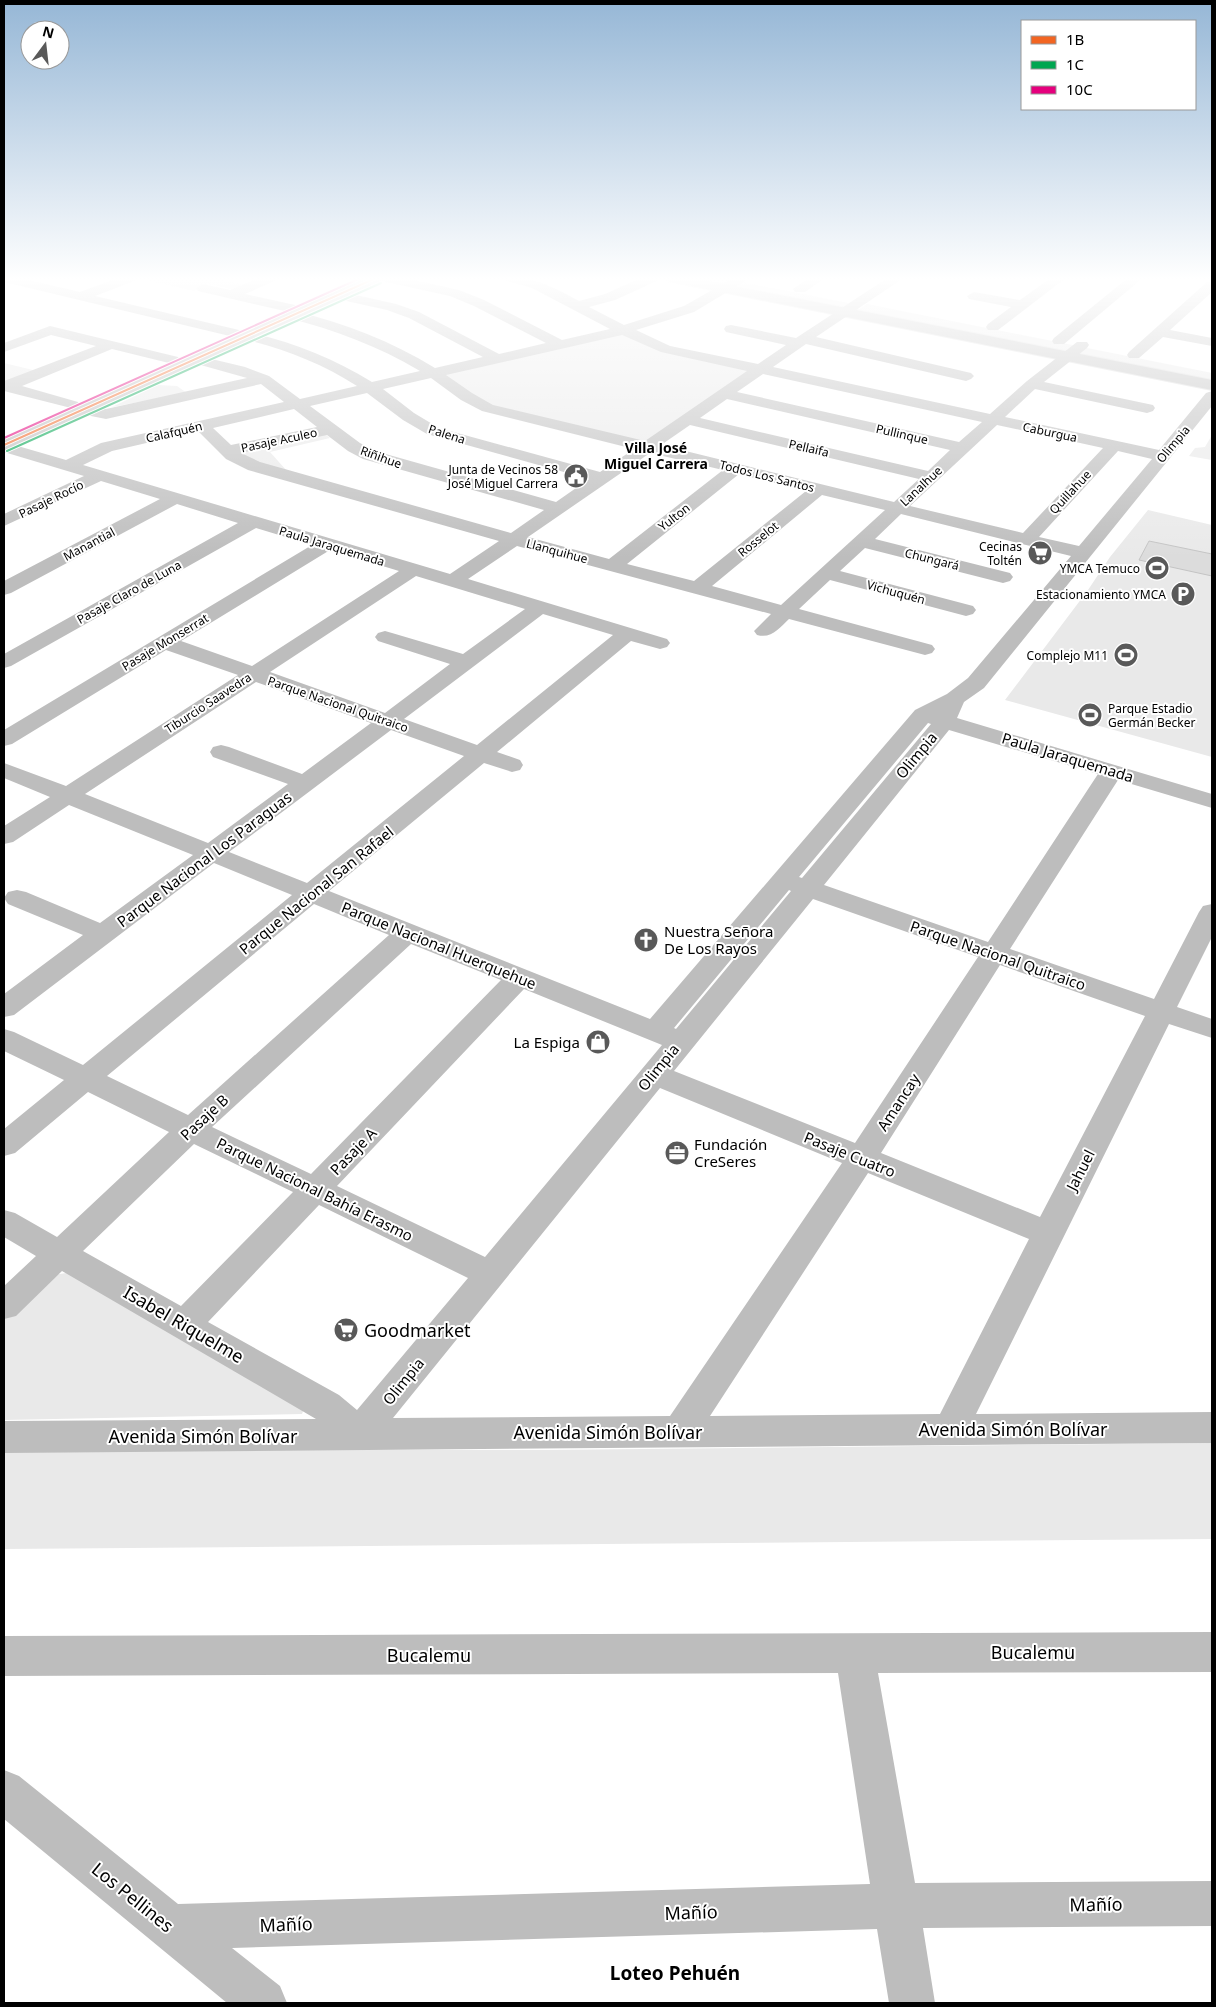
<svg xmlns="http://www.w3.org/2000/svg" width="1216" height="2007" viewBox="0 0 1216 2007" font-family="'Noto Sans',sans-serif">
<rect width="100%" height="100%" fill="#fff"/>
<!-- green -->
<path fill="#e9e9e9" d="M 145,277 L 209,277 L 246,285 L 235,290 L 209,284 L 194,291 L 141,279 Z
M 679,277 L 716,277 L 848,303 L 849,305 L 841,308 Z
M 867,304 L 1212,373 L 1212,382 L 858,310 Z
M 622,332 L 752,370 L 646,443 L 493,407 L 441,374 Z
M 4,363 L 37,371 L 9,381 L 4,381 Z
M 158,385 L 177,386 L 187,393 L 112,407 Z
M 325,434 L 330,438 L 270,452 L 287,471 L 243,460 L 235,452 Z
M 1212,435 L 1212,460 L 1189,456 L 1195,448 L 1205,447 Z
M 1148,510 L 1212,525 L 1212,757 L 1005,700 L 1088,590 L 1110,557 Z
M 74,1272 L 305,1406 L 302,1414 L 4,1420 L 4,1319 L 52,1275 Z
M 1212,1443 L 1212,1539 L 4,1549 L 4,1450 L 546,1450 Z"/>
<!-- building -->
<path fill="#dcdcdc" stroke="#c4c4c4" d="M 1149,541 L 1212,554 L 1212,576 L 1139,560 Z"/>
<g fill="none" stroke-linecap="round" stroke-linejoin="round">
<defs>
<path id="major" d="M 367,277 L 385,277 L 383,280 L 4,450 L 4,439 Z
M 660,277 L 688,277 L 1212,380 L 1212,390 L 667,281 Z"/>
</defs>
<!-- major casing -->
<use href="#major" stroke="#dbdbdb" stroke-width="2"/>
<!-- minor -->
<path fill="#bdbdbd" fill-rule="evenodd" d="M 4,277 L 16,277 L 80,292 L 120,277 L 139,277 L 137,280 L 95,296 L 239,330 L 241,333 L 239,336 L 234,337 L 4,282 Z
M 261,277 L 279,277 L 277,280 L 245,294 L 295,305 L 297,308 L 294,311 C 345,323 391,341 435,368 L 483,357 L 409,318 L 387,310 L 333,298 L 331,295 L 333,292 L 338,291 L 396,304 L 419,312 L 499,354 L 546,343 L 474,306 L 450,296 L 377,280 L 375,277 L 400,277 L 459,290 L 484,300 L 562,340 L 610,329 L 532,288 L 504,280 L 502,277 C 536,277 550,286 579,301 L 605,294 L 643,277 L 661,277 L 659,280 L 615,300 L 589,307 L 624,325 L 684,306 L 735,277 L 752,277 L 694,312 L 636,330 L 670,346 L 758,364 L 786,345 L 726,332 L 724,329 L 726,326 L 731,325 L 796,338 L 889,277 L 905,277 L 816,337 L 971,373 L 974,376 L 971,379 L 966,381 L 806,344 L 773,367 L 990,414 L 1027,381 L 1077,342 L 1087,342 L 1089,345 L 1087,348 L 1044,382 L 1153,405 L 1155,408 L 1153,411 L 1147,413 L 1035,389 L 1005,417 L 1159,450 L 1206,393 L 1212,391 L 1212,406 L 984,688 L 964,702 L 957,718 L 1212,794 L 1212,808 L 1118,780 L 1010,949 L 1154,999 L 1199,912 L 1203,906 L 1212,904 L 1212,937 L 1177,1007 L 1212,1019 L 1212,1038 L 1169,1024 L 976,1414 L 1212,1412 L 1212,1443 L 4,1453 L 4,1421 L 316,1419 L 62,1271 L 16,1316 L 4,1319 L 4,1286 L 36,1256 L 4,1237 L 4,1210 L 15,1213 L 57,1237 L 169,1132 L 88,1092 L 15,1153 L 4,1156 L 4,1129 L 64,1080 L 4,1051 L 4,1029 L 14,1032 L 83,1065 L 292,895 L 214,863 L 14,1015 L 4,1017 L 4,994 L 83,935 L 8,904 L 4,898 L 8,892 L 17,890 L 26,892 L 100,923 L 193,855 L 69,805 L 13,842 L 4,844 L 4,826 L 50,797 L 4,778 L 4,763 L 66,786 L 238,675 L 166,650 L 12,744 L 4,746 L 4,730 L 312,545 L 256,528 L 11,666 L 4,668 L 4,654 L 238,523 L 177,504 L 11,593 L 4,595 L 4,581 L 160,499 L 101,481 L 4,526 L 4,514 L 84,476 L 4,452 L 4,442 L 66,460 L 101,443 L 284,402 L 261,384 L 106,419 L 76,413 L 75,409 L 4,391 L 4,381 L 96,346 L 51,335 L 4,352 L 4,343 L 50,326 L 178,357 L 180,360 L 178,363 L 173,364 L 112,349 L 22,386 L 78,402 L 79,406 L 106,409 L 247,378 L 190,362 L 188,359 L 190,356 L 195,355 L 245,367 L 269,376 L 300,399 L 357,386 C 321,363 284,349 243,339 L 241,336 L 243,333 L 248,332 C 293,342 333,358 372,382 L 420,371 C 378,346 335,330 288,318 L 286,315 L 289,312 L 198,291 L 196,288 L 203,284 L 230,290 ZM 622,335 L 661,352 L 747,371 L 645,441 L 493,405 L 472,393 L 446,375 ZM 763,374 L 982,422 L 959,442 L 737,392 ZM 431,378 L 461,400 L 482,411 L 634,449 L 600,472 L 439,428 L 414,413 L 383,389 ZM 367,393 L 403,420 L 427,434 L 589,479 L 556,502 L 375,451 L 360,443 L 310,406 ZM 727,399 L 950,450 L 928,471 L 700,418 ZM 294,409 L 317,427 L 231,445 L 213,428 ZM 690,425 L 919,479 L 894,502 L 661,445 ZM 997,425 L 1103,448 L 1023,533 L 910,506 ZM 198,431 L 226,459 L 248,470 L 499,541 L 450,574 L 83,465 L 112,451 ZM 327,435 L 348,451 L 363,459 L 544,510 L 511,533 L 260,462 L 241,453 ZM 1118,451 L 1152,459 L 1079,546 L 1039,537 ZM 650,453 L 723,470 L 609,559 L 528,537 ZM 739,474 L 806,491 L 694,581 L 627,564 ZM 822,495 L 885,510 L 781,605 L 712,586 ZM 901,514 L 1071,556 L 968,678 L 947,694 L 915,710 L 650,1019 L 329,891 L 484,763 L 512,772 L 520,770 L 523,765 L 520,760 L 497,752 L 631,641 L 660,649 L 667,647 L 670,643 L 667,639 L 468,579 L 517,546 L 771,614 L 754,631 L 757,635 C 772,639 779,628 789,619 L 925,655 L 932,653 L 935,649 L 932,645 L 799,609 L 830,580 L 966,616 L 973,614 L 976,610 L 973,606 L 840,571 L 865,548 L 1003,583 L 1010,581 L 1013,577 L 1010,573 L 875,539 ZM 330,550 L 399,571 L 252,666 L 181,641 ZM 416,576 L 525,609 L 463,654 L 392,633 L 385,631 L 378,633 L 375,637 L 378,641 L 450,664 L 385,713 L 270,672 ZM 543,614 L 613,635 L 477,745 L 404,719 ZM 256,682 L 371,723 L 302,774 L 229,747 L 221,745 L 213,747 L 210,752 L 213,757 L 288,784 L 208,843 L 85,794 ZM 928,723 L 931,724 L 802,878 L 799,877 ZM 391,730 L 464,756 L 307,883 L 229,852 ZM 949,730 L 1098,774 L 988,942 L 824,885 ZM 789,890 L 791,891 L 676,1029 L 674,1028 ZM 813,899 L 978,957 L 855,1143 L 674,1071 ZM 314,904 L 389,935 L 188,1115 L 107,1076 ZM 411,944 L 501,980 L 311,1174 L 212,1127 ZM 1000,965 L 1145,1016 L 1040,1217 L 881,1153 ZM 524,989 L 662,1045 L 485,1257 L 337,1186 ZM 660,1088 L 842,1163 L 670,1416 L 393,1418 ZM 194,1144 L 293,1192 L 181,1306 L 83,1251 ZM 868,1173 L 1029,1239 L 940,1414 L 710,1416 ZM 319,1205 L 468,1278 L 357,1410 L 339,1395 L 208,1322 Z
M 810,277 L 826,277 L 805,292 L 795,292 L 793,289 Z
M 1052,277 L 1067,277 L 998,330 L 988,330 L 986,327 L 988,324 L 1011,307 L 969,299 L 967,296 L 974,292 L 1020,300 Z
M 1129,277 L 1144,277 L 1064,344 L 1054,344 L 1052,341 L 1054,338 Z
M 1212,281 L 1212,292 L 1170,330 L 1212,338 L 1212,346 L 1163,337 L 1139,358 L 1129,358 L 1127,355 L 1129,352 L 1207,282 Z
M 1212,1632 L 1212,1672 L 878,1673 L 915,1883 L 1212,1881 L 1212,1926 L 923,1928 L 935,2003 L 889,2003 L 877,1929 L 232,1948 L 280,1986 L 287,2003 L 227,2003 L 4,1819 L 4,1770 L 19,1776 L 178,1904 L 870,1884 L 838,1673 L 4,1676 L 4,1636 Z"/>
<!-- major -->
<use href="#major" fill="#bdbdbd" fill-rule="evenodd"/>
<defs>
<path id="bus-1" d="M 4,445 L 378,277"/>
<path id="bus-2" d="M 7,451 L 381,283"/>
<path id="bus-3" d="M 4,438 L 363,277"/>
</defs>
<!-- bus-1 casing -->
<use href="#bus-1" stroke="#fff" stroke-width="4"/>
<!-- bus-2 casing -->
<use href="#bus-2" stroke="#fff" stroke-width="4"/>
<!-- bus-3 casing -->
<use href="#bus-3" stroke="#fff" stroke-width="4"/>
<!-- bus-1 -->
<use href="#bus-1" stroke="#f26522" stroke-width="2"/>
<!-- bus-2 -->
<use href="#bus-2" stroke="#00a651" stroke-width="2"/>
<!-- bus-3 -->
<use href="#bus-3" stroke="#e5007d" stroke-width="2"/>
</g>
<!-- sky -->
<linearGradient id="sky" x2="0" y2="1"><stop stop-color="#96b7d6"/><stop offset="0.5" stop-color="#fff"/><stop offset="1" stop-color="#fff" stop-opacity="0"/></linearGradient>
<rect width="1216" height="558" fill="url(#sky)"/>
<!-- icons -->
<defs>
<symbol id="civic-disc" viewBox="-11 -11 22 22"><circle r="9.5" fill="#595959" stroke="#fff"/><path d="M-.6-6.5H3V-4.5H.6V-3L4-1V1h2V6H-6V1h2V-1L-.6-3ZM-1.2 2.5V6h2.4V2.5Z" fill="#fff"/></symbol>
<symbol id="supermarket-disc" viewBox="-11 -11 22 22"><circle r="9.5" fill="#595959" stroke="#fff"/><path d="M-6-5.5h2.5l.6 2H6L4.5 2H-2.5L-4.4-4H-6ZM-1.5 3.2a1.3 1.3 0 1 0 .1 0ZM3 3.2a1.3 1.3 0 1 0 .1 0Z" fill="#fff"/></symbol>
<symbol id="stadium-disc" viewBox="-11 -11 22 22"><circle r="9.5" fill="#595959" stroke="#fff"/><path d="M0-5a6.5 5 0 1 0 0 10a6.5 5 0 1 0 0-10ZM-3.5-1.8h7v3.6h-7Z" fill="#fff"/></symbol>
<symbol id="parking-disc" viewBox="-11 -11 22 22"><circle r="9.5" fill="#595959" stroke="#fff"/><path d="M-3.5-5.5H1a3.5 3.5 0 0 1 0 7H-1V5.5H-3.5ZM-1-3.4V-.6H.8a1.4 1.4 0 0 0 0-2.8Z" fill="#fff"/></symbol>
<symbol id="church-disc" viewBox="-11 -11 22 22"><circle r="9.5" fill="#595959" stroke="#fff"/><path d="M-1.2-6h2.4v3.5h3.3v2.4h-3.3V6h-2.4V-.1h-3.3v-2.4h3.3Z" fill="#fff"/></symbol>
<symbol id="shop-disc" viewBox="-11 -11 22 22"><circle r="9.5" fill="#595959" stroke="#fff"/><path d="M-5-2.5h2.3a2.7 3.5 0 0 1 5.4 0H5L5.5 6h-11ZM-1.5-2.5h3a1.5 2.3 0 0 0-3 0Z" fill="#fff"/></symbol>
<symbol id="office-disc" viewBox="-11 -11 22 22"><circle r="9.5" fill="#595959" stroke="#fff"/><path d="M-6-3h4V-5.5h4V-3h4V5H-6ZM-1-4.5V-3h2v-1.5ZM-6 0V1H6V0Z" fill="#fff"/></symbol>
</defs>
<g fill-rule="evenodd">
<use href="#civic-disc" x="562" y="462" width="28" height="28"/>
<use href="#supermarket-disc" x="1026" y="539" width="28" height="28"/>
<use href="#stadium-disc" x="1143" y="554" width="28" height="28"/>
<use href="#parking-disc" x="1169" y="580" width="28" height="28"/>
<use href="#stadium-disc" x="1112" y="641" width="28" height="28"/>
<use href="#stadium-disc" x="1076" y="701" width="28" height="28"/>
<use href="#church-disc" x="632" y="926" width="28" height="28"/>
<use href="#shop-disc" x="584" y="1028" width="28" height="28"/>
<use href="#office-disc" x="663" y="1139" width="28" height="28"/>
<use href="#supermarket-disc" x="332" y="1316" width="28" height="28"/>
</g>
<g text-anchor="middle" dominant-baseline="central" stroke-width="4" stroke-linejoin="round" paint-order="stroke">
<!-- far-street labels -->
<g font-size="12" fill="#000" stroke="#fff">
<text transform="translate(174 432) rotate(-13)">Calafquén</text>
<text transform="translate(1050 432) rotate(12)">Caburgua</text>
<text transform="translate(447 434) rotate(18)">Palena</text>
<text transform="translate(902 434) rotate(13)">Pullinque</text>
<text transform="translate(279 440) rotate(-12)">Pasaje Aculeo</text>
<text transform="translate(1173 444) rotate(-50)">Olimpia</text>
<text transform="translate(809 448) rotate(13)">Pellaifa</text>
<text transform="translate(381 457) rotate(20)">Riñihue</text>
<text transform="translate(767 476) rotate(14)">Todos Los Santos</text>
<text transform="translate(921 486) rotate(-43)">Lanalhue</text>
<text transform="translate(1070 492) rotate(-47)">Quillahue</text>
<text transform="translate(51 499) rotate(-26)">Pasaje Rocío</text>
<text transform="translate(674 517) rotate(-38)">Yulton</text>
<text transform="translate(758 539) rotate(-39)">Rosselot</text>
<text transform="translate(89 544) rotate(-28)">Manantial</text>
<text transform="translate(332 546) rotate(17)">Paula Jaraquemada</text>
<text transform="translate(557 551) rotate(15)">Llanquihue</text>
<text transform="translate(932 559) rotate(14)">Chungará</text>
<text transform="translate(129 592) rotate(-29)">Pasaje Claro de Luna</text>
<text transform="translate(896 592) rotate(15)">Vichuquén</text>
<text transform="translate(165 642) rotate(-31)">Pasaje Monserrat</text>
<text transform="translate(208 703) rotate(-33)">Tiburcio Saavedra</text>
<text transform="translate(338 704) rotate(19)">Parque Nacional Quitraico</text>
</g>
<!-- far-poi labels -->
<g font-size="12" fill="#000" stroke="#fff" text-anchor="end">
<text x="558" y="469">Junta de Vecinos 58<tspan x="558" dy="14">José Miguel Carrera</tspan></text>
<text x="1022" y="546">Cecinas<tspan x="1022" dy="14">Toltén</tspan></text>
<text x="1140" y="568">YMCA Temuco</text>
<text x="1166" y="594">Estacionamiento YMCA</text>
<text x="1108" y="655">Complejo M11</text>
<text x="1108" y="708" text-anchor="start">Parque Estadio<tspan x="1108" dy="14">Germán Becker</tspan></text>
</g>
<!-- far-neighbourhood labels -->
<g font-size="14" font-weight="bold" fill="#000" stroke="#fff">
<text x="656" y="447">Villa José<tspan x="656" dy="16">Miguel Carrera</tspan></text>
</g>
<!-- street labels -->
<g font-size="15" fill="#000" stroke="#fff">
<text transform="translate(916 755) rotate(-50)">Olimpia</text>
<text transform="translate(1068 757) rotate(17)">Paula Jaraquemada</text>
<text transform="translate(204 859) rotate(-37)">Parque Nacional Los Paraguas</text>
<text transform="translate(316 890) rotate(-39)">Parque Nacional San Rafael</text>
<text transform="translate(439 945) rotate(22)">Parque Nacional Huerquehue</text>
<text transform="translate(998 955) rotate(19)">Parque Nacional Quitraico</text>
<text transform="translate(658 1067) rotate(-51)">Olimpia</text>
<text transform="translate(898 1102) rotate(-57)">Amancay</text>
<text transform="translate(204 1117) rotate(-43)">Pasaje B</text>
<text transform="translate(353 1151) rotate(-46)">Pasaje A</text>
<text transform="translate(850 1154) rotate(22)">Pasaje Cuatro</text>
<text transform="translate(1080 1170) rotate(-63)">Jahuel</text>
<text transform="translate(315 1189) rotate(26)">Parque Nacional Bahía Erasmo</text>
<text transform="translate(403 1381) rotate(-51)">Olimpia</text>
</g>
<!-- poi labels -->
<g font-size="15" fill="#000" stroke="#fff" text-anchor="start">
<text x="664" y="931">Nuestra Señora<tspan x="664" dy="17">De Los Rayos</tspan></text>
<text x="580" y="1042" text-anchor="end">La Espiga</text>
<text x="694" y="1144">Fundación<tspan x="694" dy="17">CreSeres</tspan></text>
</g>
<!-- near-street labels -->
<g font-size="18" fill="#000" stroke="#fff">
<text transform="translate(184 1324) rotate(30)">Isabel Riquelme</text>
<text x="1013" y="1429">Avenida Simón Bolívar</text>
<text x="608" y="1432">Avenida Simón Bolívar</text>
<text x="203" y="1436">Avenida Simón Bolívar</text>
<text x="1033" y="1652">Bucalemu</text>
<text x="429" y="1655">Bucalemu</text>
<text transform="translate(133 1897) rotate(39)">Los Pellines</text>
<text transform="translate(1096 1904) rotate(-1)">Mañío</text>
<text transform="translate(691 1912) rotate(-2)">Mañío</text>
<text transform="translate(286 1924) rotate(-2)">Mañío</text>
</g>
<!-- near-poi labels -->
<g font-size="18" fill="#000" stroke="#fff" text-anchor="start">
<text x="364" y="1330">Goodmarket</text>
</g>
<!-- near-neighbourhood labels -->
<g font-size="19" font-weight="bold" fill="#000" stroke="#fff">
<text x="675" y="1973">Loteo Pehuén</text>
</g>
</g>
<!-- border -->
<rect width="1216" height="2007" fill="none" stroke="#000000" stroke-width="10"/>
<!-- legend -->
<rect x="1021" y="20" width="175" height="90" fill="#ffffff" stroke="#999999"/>
<rect x="1031" y="36" width="25" height="8" fill="#f26522" stroke="#999999"/>
<text x="1066" y="45" font-size="15" fill="#000000">1B</text>
<rect x="1031" y="61" width="25" height="8" fill="#00a651" stroke="#999999"/>
<text x="1066" y="70" font-size="15" fill="#000000">1C</text>
<rect x="1031" y="86" width="25" height="8" fill="#e5007d" stroke="#999999"/>
<text x="1066" y="95" font-size="15" fill="#000000">10C</text>
<!-- north arrow -->
<g transform="translate(45 45) rotate(15)"><circle r="24" fill="#ffffff" stroke="#999999"/>
<path d="M0-4L9 19L0 12L-9 19Z" fill="#595959"/>
<text y="-8" font-size="14" font-weight="bold" text-anchor="middle" fill="#000000">N</text>
</g>
</svg>
